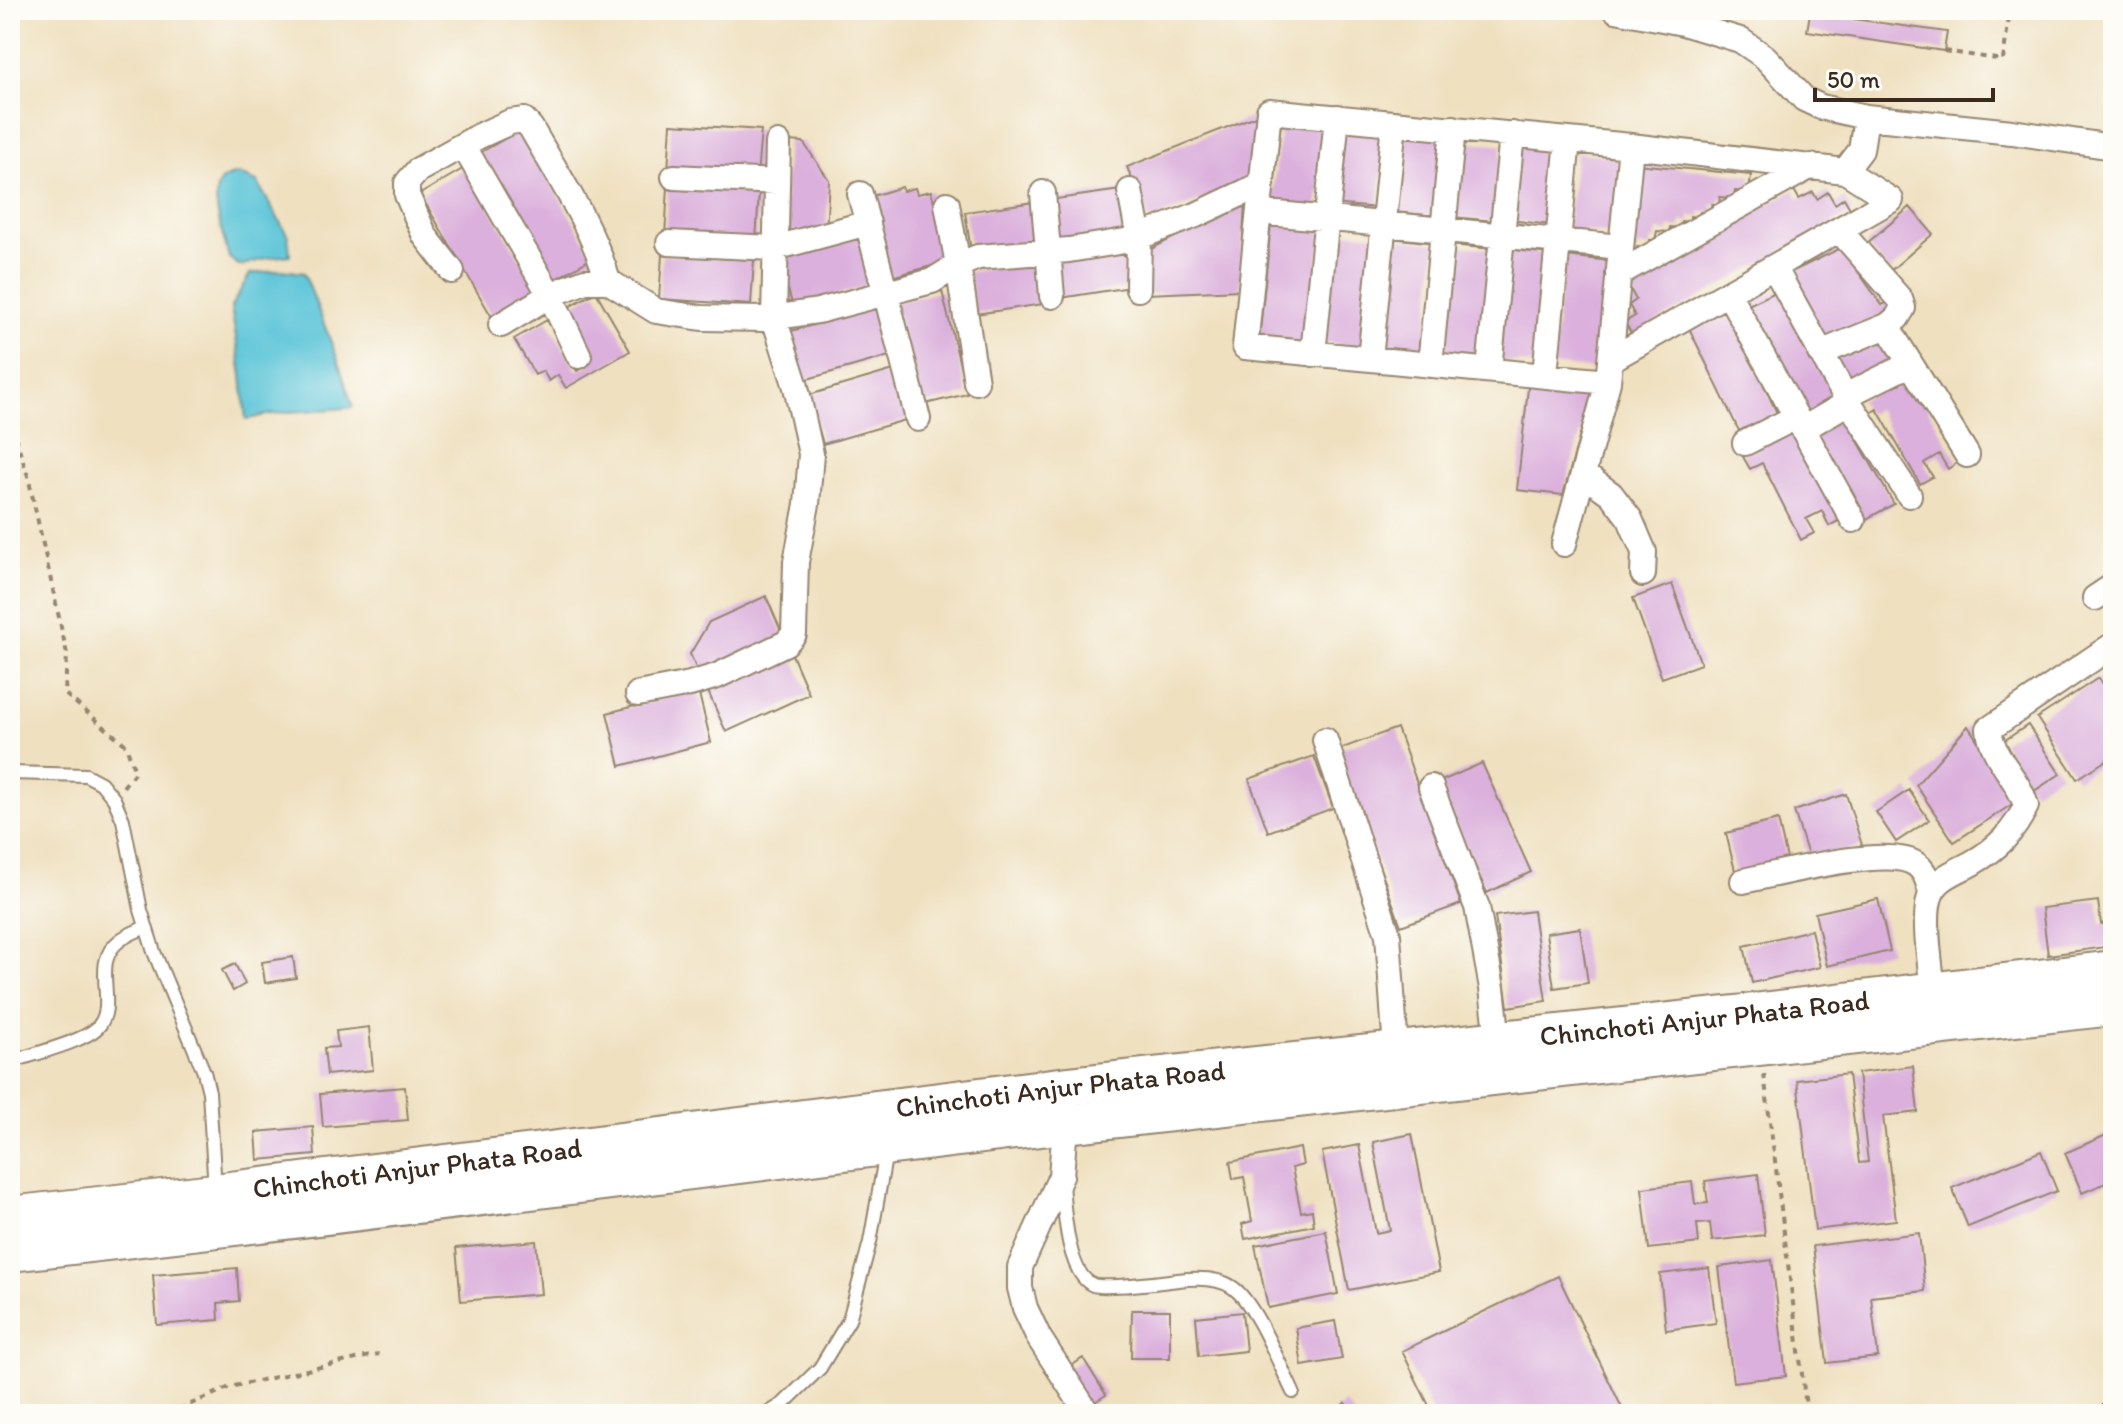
<svg xmlns="http://www.w3.org/2000/svg" width="2123" height="1424" viewBox="0 0 2123 1424" font-family="Itim,sans-serif">
<rect width="100%" height="100%" fill="#fdfcf7"/>
<filter id="ink" filterUnits="userSpaceOnUse"><feTurbulence type="fractalNoise" baseFrequency=".0125" numOctaves="2"/><feDisplacementMap in="SourceGraphic" scale="16" xChannelSelector="R" yChannelSelector="G"/><feConvolveMatrix kernelMatrix="1 2 1 2 8 2 1 2 1" color-interpolation-filters="sRGB"/></filter>
<filter id="wash" filterUnits="userSpaceOnUse"><feTurbulence type="fractalNoise" baseFrequency=".006" numOctaves="4" result="noise"/><feDisplacementMap in="SourceGraphic" scale="32" xChannelSelector="R" yChannelSelector="G"/><feGaussianBlur stdDeviation="1.8" result="paint"/><feColorMatrix in="noise" values="0 0 0 0 0 0 0 0 0 0 0 0 0 0 0 0 0 1.4 0 .05"/><feComposite in="paint" operator="in"/></filter>
<g filter="url(#wash)">
<rect width="100%" height="100%" fill="#efe0c0"/>
<!-- water -->
<path fill="#5cc5d8" stroke="#4c787b" stroke-width="2" d="M 238,174 L 257,182 L 288,236 L 290,255 L 267,258 L 240,266 L 229,258 C 225,241 209,196 220,182 C 224,177 232,176 238,174 Z
M 282,270 L 304,273 L 336,355 L 353,407 C 317,412 282,409 246,420 L 242,375 L 231,307 L 250,274 Z"/>
<g id="blocks">
<!-- building -->
<path fill="#dbb0dc" d="M 1810,13 L 1947,32 L 1944,51 L 1807,31 Z
M 1265,112 L 1255,178 L 1149,221 L 1127,167 Z
M 1281,122 L 1326,126 L 1317,209 L 1272,204 Z
M 671,124 L 761,130 L 757,176 L 668,171 Z
M 1340,127 L 1386,132 L 1378,208 L 1332,204 Z
M 520,130 L 594,257 L 552,281 L 478,154 Z
M 1401,133 L 1446,137 L 1437,216 L 1393,212 Z
M 788,141 L 803,142 L 829,180 L 826,233 L 782,230 Z
M 1459,141 L 1502,145 L 1494,221 L 1452,217 Z
M 1517,145 L 1559,150 L 1551,225 L 1509,220 Z
M 1576,152 L 1620,157 L 1612,234 L 1568,229 Z
M 1636,164 L 1751,175 L 1749,192 L 1735,191 L 1734,198 L 1720,197 L 1719,204 L 1712,204 L 1712,212 L 1700,212 L 1700,217 L 1690,216 L 1690,222 L 1681,221 L 1680,228 L 1670,227 L 1669,232 L 1657,231 L 1655,240 L 1650,240 L 1650,247 L 1637,246 L 1636,253 L 1627,252 Z
M 466,167 L 539,292 L 493,319 L 420,194 Z
M 668,187 L 759,192 L 756,241 L 665,236 Z
M 902,187 L 903,191 L 915,188 L 917,194 L 931,191 L 950,261 L 891,277 L 869,197 Z
M 1121,190 L 1127,233 L 1055,244 L 1049,200 Z
M 1794,190 L 1799,199 L 1813,192 L 1817,199 L 1828,192 L 1835,204 L 1844,198 L 1852,212 L 1632,335 L 1625,322 L 1635,316 L 1629,305 L 1636,300 L 1627,283 Z
M 1245,201 L 1240,290 L 1147,294 L 1145,252 Z
M 1034,202 L 1039,241 L 971,251 L 965,212 Z
M 1910,207 L 1933,234 L 1889,272 L 1866,244 Z
M 1271,224 L 1322,229 L 1309,346 L 1259,341 Z
M 864,230 L 879,283 L 793,307 L 778,254 Z
M 1335,231 L 1378,235 L 1366,347 L 1323,342 Z
M 1391,238 L 1436,243 L 1425,352 L 1380,348 Z
M 1450,245 L 1494,249 L 1483,358 L 1438,354 Z
M 1841,248 L 1882,305 L 1890,301 L 1893,309 L 1824,343 L 1781,277 Z
M 1506,249 L 1551,254 L 1539,365 L 1494,360 Z
M 1125,250 L 1131,287 L 1060,298 L 1054,261 Z
M 662,255 L 754,260 L 751,305 L 659,299 Z
M 1564,256 L 1611,261 L 1599,370 L 1552,365 Z
M 1038,261 L 1044,304 L 975,314 L 969,272 Z
M 1782,289 L 1837,403 L 1801,420 L 1746,306 Z
M 942,291 L 967,394 L 921,405 L 895,303 Z
M 596,292 L 630,351 L 566,388 L 558,375 L 549,381 L 543,371 L 535,375 L 514,339 L 547,320 L 577,371 L 591,363 L 561,311 Z
M 880,307 L 893,355 L 804,380 L 791,331 Z
M 1727,308 L 1777,413 L 1739,431 L 1688,326 Z
M 1884,340 L 1895,362 L 1842,388 L 1828,358 L 1858,343 L 1862,350 Z
M 897,369 L 912,418 L 823,444 L 809,395 Z
M 1908,374 L 1958,462 L 1948,469 L 1939,454 L 1924,463 L 1933,477 L 1920,484 L 1877,409 L 1869,414 L 1860,401 Z
M 1529,379 L 1594,385 L 1563,495 L 1517,490 Z
M 1843,415 L 1894,504 L 1861,522 L 1811,433 Z
M 1794,429 L 1840,520 L 1829,526 L 1822,511 L 1806,519 L 1814,533 L 1801,540 L 1762,463 L 1750,469 L 1742,455 Z
M 1672,584 L 1701,664 L 1662,678 L 1633,598 Z
M 766,596 L 784,638 L 699,675 L 690,654 L 709,622 Z
M 790,650 L 809,694 L 726,732 L 706,687 Z
M 2098,678 L 2113,700 L 2113,756 L 2077,779 L 2037,718 Z
M 698,690 L 711,742 L 620,766 L 607,713 Z
M 2028,725 L 2060,774 L 2034,791 L 2002,742 Z
M 1968,726 L 2017,801 L 1954,842 L 1916,785 Z
M 1397,728 L 1461,904 L 1401,926 L 1337,750 Z
M 1314,756 L 1333,808 L 1268,832 L 1249,779 Z
M 1482,763 L 1531,872 L 1487,893 L 1437,783 Z
M 1909,790 L 1929,820 L 1896,842 L 1876,812 Z
M 1846,794 L 1862,845 L 1810,862 L 1794,811 Z
M 1778,820 L 1788,863 L 1736,875 L 1726,833 Z
M 1878,899 L 1890,951 L 1827,966 L 1815,913 Z
M 2098,901 L 2101,924 L 2113,922 L 2113,946 L 2048,955 L 2042,908 Z
M 1533,911 L 1546,1001 L 1508,1007 L 1495,916 Z
M 1580,928 L 1588,983 L 1554,988 L 1546,933 Z
M 1811,930 L 1820,967 L 1752,983 L 1744,946 Z
M 293,957 L 296,978 L 265,983 L 262,962 Z
M 235,964 L 245,984 L 233,991 L 222,970 Z
M 369,1027 L 373,1070 L 327,1075 L 324,1048 L 338,1047 L 336,1031 Z
M 1913,1066 L 1918,1112 L 1883,1116 L 1896,1220 L 1815,1230 L 1797,1080 L 1848,1074 L 1859,1163 L 1868,1162 L 1858,1073 Z
M 405,1087 L 408,1120 L 323,1127 L 320,1094 Z
M 313,1127 L 315,1155 L 258,1160 L 256,1132 Z
M 2113,1132 L 2113,1180 L 2082,1193 L 2065,1153 Z
M 1412,1134 L 1439,1272 L 1349,1290 L 1322,1152 L 1359,1145 L 1376,1233 L 1390,1230 L 1373,1142 Z
M 1300,1148 L 1303,1165 L 1292,1168 L 1301,1212 L 1312,1210 L 1314,1225 L 1245,1239 L 1242,1224 L 1252,1221 L 1244,1177 L 1233,1179 L 1230,1162 Z
M 2041,1151 L 2057,1191 L 1968,1227 L 1952,1188 Z
M 1758,1174 L 1765,1235 L 1712,1241 L 1710,1223 L 1697,1224 L 1699,1243 L 1649,1249 L 1642,1188 L 1692,1182 L 1695,1204 L 1708,1203 L 1705,1181 Z
M 1326,1231 L 1338,1294 L 1268,1308 L 1255,1245 Z
M 1919,1233 L 1925,1291 L 1871,1297 L 1878,1357 L 1827,1363 L 1813,1246 Z
M 536,1241 L 541,1294 L 461,1301 L 456,1248 Z
M 1772,1260 L 1786,1376 L 1733,1382 L 1719,1267 Z
M 237,1268 L 239,1301 L 218,1303 L 219,1320 L 157,1325 L 153,1275 Z
M 1709,1268 L 1716,1323 L 1666,1330 L 1660,1274 Z
M 1558,1276 L 1625,1414 L 1433,1414 L 1402,1351 Z
M 1132,1310 L 1170,1310 L 1170,1358 L 1131,1358 Z
M 1242,1312 L 1246,1351 L 1199,1356 L 1196,1317 Z
M 1335,1321 L 1342,1359 L 1302,1366 L 1296,1328 Z
M 1083,1358 L 1106,1395 L 1086,1407 L 1064,1371 Z
M 1345,1403 L 1355,1414 L 1332,1414 Z"/>
</g>
</g>
<g filter="url(#ink)">
<use href="#blocks" fill-opacity="0" stroke="#95856f" stroke-width="2"/>
<g fill="none" stroke-linecap="round" stroke-linejoin="round">
<defs>
<path id="service" d="M 10,773 L 86,775 L 101,783 L 114,799 L 123,820 L 141,910 L 154,952 L 204,1072 L 209,1092 L 215,1190
M 10,1062 C 30,1055 83,1042 97,1028 C 120,1005 89,964 119,941 C 126,935 137,931 146,927
M 1062,1183 C 1064,1208 1067,1274 1093,1285 C 1105,1289 1163,1282 1178,1280 C 1195,1278 1217,1277 1232,1287 C 1255,1302 1280,1366 1293,1392
M 767,1414 L 783,1404 L 820,1368 L 849,1320 L 870,1242 L 886,1152"/>
<path id="minor" d="M 1616,10 L 1683,23 L 1740,40 L 1765,57 L 1804,99 L 1821,107 L 1866,117 L 2012,132 L 2113,147
M 463,145 L 550,295 L 579,356
M 1631,146 L 1608,382 L 1245,347 L 1269,111 L 1631,146 L 1845,171 L 1861,150 L 1866,117
M 674,177 L 777,182
M 1130,191 L 1139,238 L 1138,289
M 1043,193 L 1052,296
M 860,194 L 918,419
M 947,204 L 958,265 L 976,382
M 1259,212 L 1621,247
M 669,243 L 775,248 L 868,223
M 1774,267 L 1845,396 L 1909,495
M 452,271 L 425,236 L 407,195 L 407,183 L 418,170 L 479,136 L 510,122 L 524,120 L 531,128 C 559,177 592,226 608,281
M 1618,274 L 1811,166
M 1728,293 L 1853,520
M 501,325 L 550,295 L 585,281 L 608,281 L 656,311 L 702,318 L 765,319 L 818,311 L 932,281 L 958,265 L 978,257 L 1069,250 L 1131,240 L 1196,215 L 1262,184
M 1887,326 L 1967,455
M 1820,353 L 1887,326 L 1897,318 L 1903,308 L 1900,299 L 1839,230
M 1313,354 L 1337,117
M 1370,359 L 1394,123
M 1610,360 L 1891,200 L 1845,171
M 1430,365 L 1453,128
M 1489,370 L 1512,134
M 1545,374 L 1568,140
M 1845,396 L 1910,364
M 1803,429 L 1849,402
M 1745,443 L 1796,417
M 1583,474 L 1611,494 L 1630,519 L 1644,552 L 1643,574
M 1564,544 L 1608,382
M 2095,598 L 2113,586
M 638,694 L 690,684 L 717,676 L 786,643 L 794,634 L 796,562 L 807,504 L 811,454 L 796,387 L 774,318 L 778,143
M 1325,740 L 1388,935 L 1396,1051
M 1431,787 L 1477,907 L 1492,988 L 1498,1040
M 1743,881 C 1778,874 1891,844 1917,865 C 1926,872 1928,882 1931,892
M 1933,991 C 1931,968 1921,912 1932,892 C 1939,877 1958,871 1972,863 C 1997,849 2014,832 2026,806 C 2019,778 1992,759 1989,729 L 2113,645
M 1066,1112 L 1061,1176 L 1020,1267 L 1020,1288 L 1025,1308 L 1039,1338 L 1088,1414
M 2112,1414 L 2113,1414"/>
<g id="primary">
<path id="s1" d="M 10,1216 L 215,1193 L 1068,1086 L 1746,1014 L 2113,970"/>
<path d="M 10,1252 C 363,1213 714,1166 1066,1124 C 1415,1082 1764,1043 2113,1006"/>
</g>
</defs>
<!-- service casing -->
<use href="#service" stroke="#95856f" stroke-width="16"/>
<!-- minor casing -->
<use href="#minor" stroke="#95856f" stroke-width="28"/>
<!-- primary casing -->
<use href="#primary" stroke="#95856f" stroke-width="42"/>
<!-- path -->
<path stroke="#95856f" stroke-width="4" stroke-dasharray="6 6" stroke-linecap="butt" d="M 1944,51 L 2003,60 L 2010,10
M 10,427 L 13,430 L 28,476 L 67,654 L 65,694 L 126,745 L 135,772 L 123,787
M 1764,1074 L 1807,1414
M 168,1414 L 230,1387 L 379,1354"/>
<!-- service -->
<use href="#service" stroke="#fff" stroke-width="12"/>
<!-- minor -->
<use href="#minor" stroke="#fff" stroke-width="24"/>
<!-- primary -->
<use href="#primary" stroke="#fff" stroke-width="38"/>
</g>
</g>
<g text-anchor="middle" dominant-baseline="central" stroke-width="7" stroke-linejoin="round" paint-order="stroke">
<!-- street labels -->
<g font-size="28" fill="#3b2a1e" stroke="#fdfcf7">
<text stroke="none"><textPath href="#s1" startOffset="1706">Chinchoti Anjur Phata Road</textPath></text>
<text stroke="none"><textPath href="#s1" startOffset="1058">Chinchoti Anjur Phata Road</textPath></text>
<text stroke="none"><textPath href="#s1" startOffset="410">Chinchoti Anjur Phata Road</textPath></text>
</g>
</g>
<!-- margin -->
<rect width="2123" height="1424" fill="none" stroke="#fdfcf7" stroke-width="40"/>
<!-- scale -->
<path d="M1815 88v12h178v-12" fill="none" stroke="#3b2a1e" stroke-width="4"/>
<text x="1827" y="88" font-size="24" fill="#3b2a1e" stroke="#fdfcf7" stroke-width="6" paint-order="stroke">50 m</text>
</svg>
